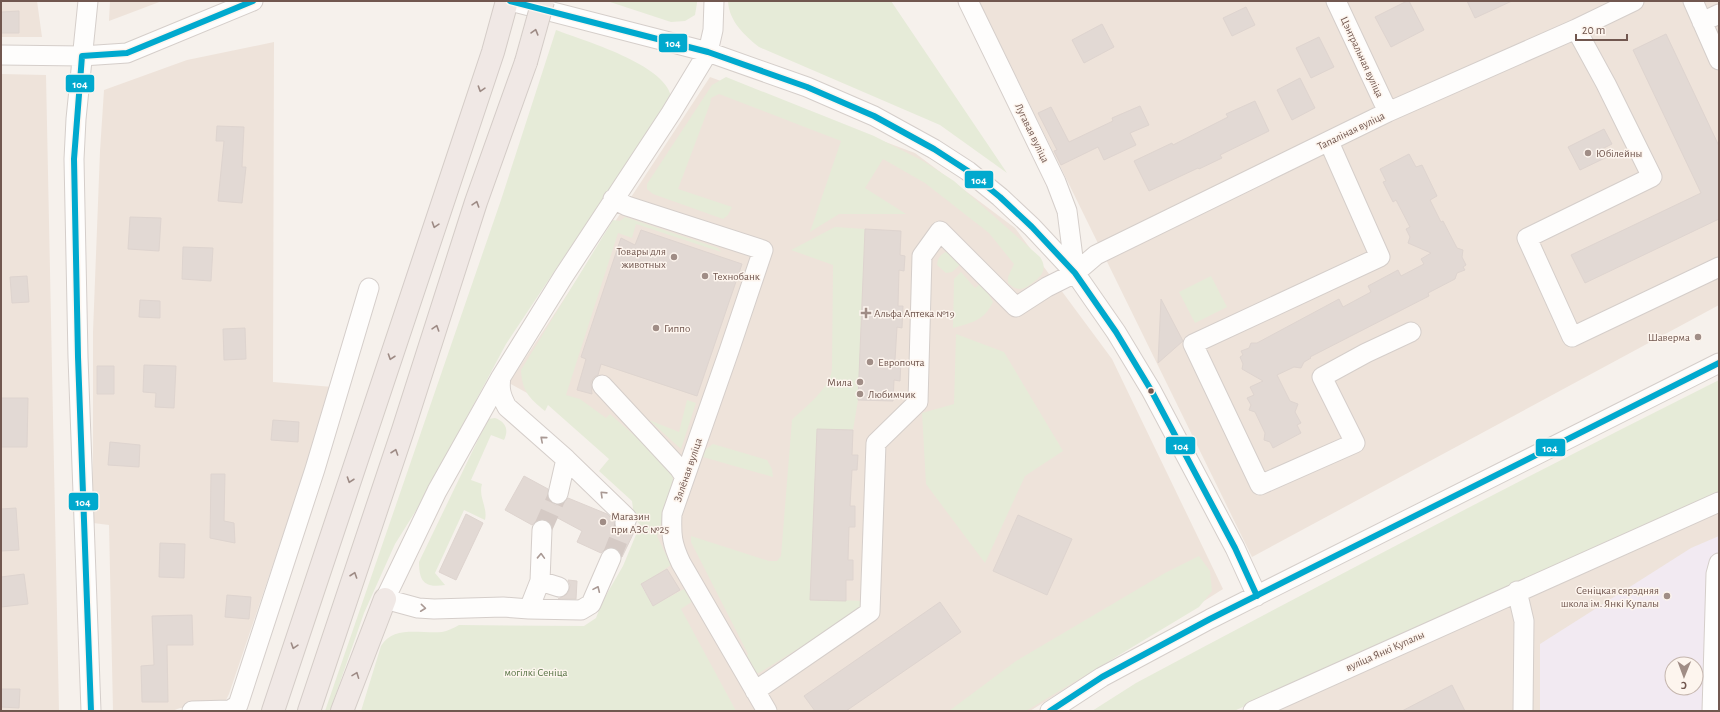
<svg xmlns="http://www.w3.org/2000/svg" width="1720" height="712" viewBox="0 0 1720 712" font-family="'Alegreya Sans',sans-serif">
<rect width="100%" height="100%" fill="#f6f1ec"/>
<!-- residential -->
<path fill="#eee3da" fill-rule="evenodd" d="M 1,1 L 37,1 L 42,37 L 1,37 Z
M 110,1 L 162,1 L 109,21 Z
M 979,1 L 1719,1 L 1719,305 L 1252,557 Z
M 274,42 L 273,382 L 333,387 L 229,694 L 223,706 L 180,708 L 172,711 L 113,711 L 109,525 L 93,523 L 93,332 L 100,151 L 104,90 L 187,60 Z
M 1,74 L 46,75 L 59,711 L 1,711 Z
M 710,77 L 915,153 L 1015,228 L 1112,359 L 1223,589 L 1030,711 L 716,711 L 636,569 L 672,473 L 509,383 Z
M 1719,511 L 1719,711 L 1277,711 ZM 1672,664 L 1696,664 L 1696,688 L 1672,688 Z"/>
<!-- education -->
<path fill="#f2eaf2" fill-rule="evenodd" d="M 1719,536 L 1719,711 L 1540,711 L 1540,644 L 1691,548 ZM 1672,664 L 1696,664 L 1696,688 L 1672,688 Z"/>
<!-- green -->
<path fill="#e6ebd8" d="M 607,1 L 697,1 L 697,3 L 695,15 L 685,21 L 671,22 Z
M 728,1 L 891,1 L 1007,173 L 940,125 L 759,47 C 744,35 729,21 728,1 Z
M 556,30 C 585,41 664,64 671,96 L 506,344 L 422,501 L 395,544 L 364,613 L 330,711 L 325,711 L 501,200 Z
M 726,77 L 874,136 L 923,161 L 954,181 L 1040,257 C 1048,269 1042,276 1031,284 C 1028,286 1024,289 1020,289 C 1015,289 1012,286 1008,283 L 1008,277 L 1014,264 L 989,233 L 925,183 L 883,159 L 865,188 L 906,214 L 839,214 L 810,232 L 841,141 L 719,94 L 711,98 L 710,104 L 678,189 L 732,207 L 728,215 L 723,219 L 653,194 L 647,189 L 647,184 L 712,85 Z
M 625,217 L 718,248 L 721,252 L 636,224 L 632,238 L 618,233 L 566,395 L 580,399 L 606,418 L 610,414 L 667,464 L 672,473 L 674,484 L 657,536 L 671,565 L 641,585 L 653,606 L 686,588 L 693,601 L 681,609 L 736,711 L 361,711 L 381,646 C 393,625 421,634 442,632 C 447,631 454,628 459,625 L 584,626 L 596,618 L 602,602 L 623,566 L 640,525 L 634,517 L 632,501 L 599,471 L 609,459 L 548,405 L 545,411 C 529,398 522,391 521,370 L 613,220 L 620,221 Z
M 835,227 L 865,229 L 858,400 L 853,430 L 817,429 L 810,599 L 863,601 L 863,608 L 761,672 L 755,674 L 745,658 L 748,654 L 691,542 L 691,536 L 769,561 L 777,561 L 781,556 L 792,420 C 805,407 831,388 832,368 L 833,265 L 791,250 Z
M 948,251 L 962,263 L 952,272 L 946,273 L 937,265 C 938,257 941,254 948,251 Z
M 961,272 L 975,288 L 982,283 L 993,302 C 984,321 971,323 953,328 L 954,279 Z
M 1211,276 L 1227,307 L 1195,323 L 1179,292 Z
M 956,334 L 1004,352 L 1063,451 L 1025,476 L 985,563 L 926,484 L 922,413 L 954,404 Z
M 1719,380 L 1719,492 L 1234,711 L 1092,711 L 1136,683 C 1329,580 1523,478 1719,380 Z
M 687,400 L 696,403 L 681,449 L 649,420 L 679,432 Z
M 495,418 C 506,422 509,430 504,440 L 491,435 L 471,480 L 482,484 C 478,497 488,507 485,520 L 464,510 L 435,573 L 445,585 C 425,588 419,582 419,562 L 488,419 Z
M 713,444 L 767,460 L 772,469 L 773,477 L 703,457 L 705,450 Z
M 1199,556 L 1210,571 L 1212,591 L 1199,607 L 1026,711 L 949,711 L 1016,661 L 1165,573 Z"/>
<!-- building -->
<path fill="#e2d9d4" stroke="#ded4cf" d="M 1407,1 L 1409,1 L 1424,30 L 1391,47 L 1375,17 Z
M 1467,1 L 1512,1 L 1475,18 Z
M 1246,7 L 1255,25 L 1232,36 L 1223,18 Z
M 19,11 L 19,33 L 1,33 L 1,12 Z
M 1102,24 L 1114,47 L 1084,63 L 1072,40 Z
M 1666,34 L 1719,146 L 1719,219 L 1585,283 L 1571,255 L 1701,193 L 1633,50 Z
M 1319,37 L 1334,67 L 1311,78 L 1296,48 Z
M 1300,78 L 1315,108 L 1292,120 L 1277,90 Z
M 1255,101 L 1269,131 L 1220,155 L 1222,158 L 1199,169 L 1198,168 L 1149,191 L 1134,161 L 1172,143 L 1173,145 L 1228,117 L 1226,114 Z
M 1140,106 L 1149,125 L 1130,133 L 1136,145 L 1104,160 L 1098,147 L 1061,165 L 1054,151 L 1057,150 L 1038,113 L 1051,107 L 1069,142 L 1113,121 L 1112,118 Z
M 217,126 L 244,127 L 242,167 L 246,167 L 242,203 L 218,201 L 224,141 L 216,141 Z
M 1604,129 L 1612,144 L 1602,149 L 1607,157 L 1580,170 L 1568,147 Z
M 1409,154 L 1416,167 L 1422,165 L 1437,196 L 1430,200 L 1441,222 L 1443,221 L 1457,248 L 1463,250 L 1462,257 L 1466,265 L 1463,267 L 1465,270 L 1457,273 L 1455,279 L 1428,293 L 1429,296 L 1310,357 L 1311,358 L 1304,362 L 1301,368 L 1294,367 L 1277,375 L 1290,401 L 1298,404 L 1295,412 L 1301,423 L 1297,425 L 1301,433 L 1273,448 L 1270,442 L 1264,440 L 1265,433 L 1255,412 L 1249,410 L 1251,405 L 1247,398 L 1254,395 L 1250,387 L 1263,381 L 1242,369 L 1243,364 L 1240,357 L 1243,355 L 1241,351 L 1249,348 L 1251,343 L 1257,343 L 1339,299 L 1343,307 L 1371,292 L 1368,286 L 1398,270 L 1401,276 L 1424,264 L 1421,259 L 1431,253 L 1408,243 L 1410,237 L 1406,229 L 1410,227 L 1396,200 L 1393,202 L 1383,182 L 1386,181 L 1380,169 Z
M 130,217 L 161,218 L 159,251 L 128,249 Z
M 865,229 L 901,231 L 900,255 L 905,256 L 904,271 L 899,270 L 898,306 L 903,306 L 902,328 L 897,327 L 895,360 L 901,360 L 900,381 L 894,380 L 893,401 L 858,400 Z
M 641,230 L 742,264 L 697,396 L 601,364 L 598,375 L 594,377 L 591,382 L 592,394 L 577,390 L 586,359 L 581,357 L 621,238 L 635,245 Z
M 183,247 L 213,248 L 211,281 L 182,279 Z
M 27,276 L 29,302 L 12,303 L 10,277 Z
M 1161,299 L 1183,341 L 1158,363 Z
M 140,300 L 160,301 L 160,318 L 139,317 Z
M 245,328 L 246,359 L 224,360 L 223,329 Z
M 144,365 L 176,366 L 174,408 L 155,407 L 156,393 L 143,392 Z
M 97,366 L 114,366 L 114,394 L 97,394 Z
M 1,398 L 28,398 L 27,447 L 1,447 Z
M 273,420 L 299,422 L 298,442 L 271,440 Z
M 817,429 L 853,430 L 852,455 L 858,455 L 857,470 L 852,470 L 850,506 L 855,506 L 855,527 L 849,527 L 848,560 L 853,560 L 853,580 L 846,580 L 846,601 L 810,600 Z
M 110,442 L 140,445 L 139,467 L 108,465 Z
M 211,474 L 225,474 L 224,521 L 234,523 L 235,543 L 210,538 Z
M 524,476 L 548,489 L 548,498 L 551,502 L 555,505 L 562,504 L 568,498 L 607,514 L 614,521 L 616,529 L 621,533 L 627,534 L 636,528 L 622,557 L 620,552 L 615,548 L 609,547 L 605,549 L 601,553 L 577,542 L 582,531 L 554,516 L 551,524 L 548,521 L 542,519 L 537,520 L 532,525 L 505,510 Z
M 16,508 L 19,550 L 1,551 L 1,509 Z
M 466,514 L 483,523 L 456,580 L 439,572 Z
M 1018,515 L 1072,539 L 1047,595 L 993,571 Z
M 160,543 L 185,544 L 184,578 L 159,577 Z
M 667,569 L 680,590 L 653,606 L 641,584 Z
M 24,574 L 28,604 L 1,607 L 1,577 Z
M 568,580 L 577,581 L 576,599 L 558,599 L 566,595 L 569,591 L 570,585 Z
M 227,595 L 251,597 L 249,619 L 225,617 Z
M 940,602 L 961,632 L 846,711 L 815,711 L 804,696 Z
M 192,615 L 193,645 L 167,645 L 168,702 L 142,702 L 141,666 L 154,665 L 152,616 Z
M 1452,685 L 1465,711 L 1402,711 Z
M 1,689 L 20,689 L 19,708 L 1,707 Z"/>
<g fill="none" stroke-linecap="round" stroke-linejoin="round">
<!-- minor-tunnel -->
<path stroke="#d5cac5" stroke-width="19" stroke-dasharray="19 10" stroke-linecap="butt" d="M 542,530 L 558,494
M 611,558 L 625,523"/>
<defs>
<path id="minor" d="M 88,1 L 76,119 L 74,159 L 78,357 L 91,711
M 510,1 L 708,52 L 807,87 L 874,116 L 934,149 L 968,171 L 1000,197 L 1032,227 L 1075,273 L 1116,332 L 1151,390 L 1235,548 L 1257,596
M 968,1 L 1056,182 L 1067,211 L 1075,273
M 1336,1 L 1388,112
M 1693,1 L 1719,60
M 1702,22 L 1719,14
M 1576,29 L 1606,84 L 1652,177 L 1527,238 L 1572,337 L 1719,267
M 1,55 L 82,56 L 127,53 L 253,1
M 1329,142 L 1380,257 L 1193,344 L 1260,485 L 1355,443 L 1322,377 L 1366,353 L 1411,332
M 613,199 L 627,206 L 763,250 L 729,351 L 672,514 C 671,535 672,544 681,563 L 767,711
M 501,377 C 499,389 501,396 507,407 L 566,459 L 558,494
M 602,385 L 679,468 L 685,477
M 566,459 L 627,518 L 625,523
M 611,558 L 591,604 L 581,610 L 529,609 L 503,607 L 434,609 L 418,608 L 385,599 L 437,491 L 501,377 L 563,277 L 671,113 L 708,52 L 713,30 L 714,1
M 540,581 L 559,587
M 1517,591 L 1524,621 L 1523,711
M 529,609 L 540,581 L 542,530
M 755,691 L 870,612 L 876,443 L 918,402 L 922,256 L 940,231 L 1016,307 L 1047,287 L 1075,273 L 1096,255 L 1388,112 L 1576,29 L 1634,1
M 192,711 L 230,710 L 238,705 L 315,469 L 369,288
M 1050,711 L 1102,677 L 1210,619 L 1719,363
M 1253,711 L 1719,502
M 1712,711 L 1716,574 L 1719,563"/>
<path id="highway" d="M 273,711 L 493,52 L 507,1
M 309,711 L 403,430 L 476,202 L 526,62
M 342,711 L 385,599"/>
</defs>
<!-- minor casing -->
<use href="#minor" stroke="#d5ceca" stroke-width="21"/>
<!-- highway casing -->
<use href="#highway" stroke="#d4ccc7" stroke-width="24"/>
<!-- minor -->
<use href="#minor" stroke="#fefdfc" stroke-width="19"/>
<!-- highway -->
<use href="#highway" stroke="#f0e8e5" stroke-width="22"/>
<defs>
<path id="highway-bridge" d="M 526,62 L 543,1"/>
</defs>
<!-- highway-bridge casing -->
<use href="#highway-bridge" stroke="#d4ccc7" stroke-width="24" stroke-linecap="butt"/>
<!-- highway-bridge -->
<use href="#highway-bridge" stroke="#f0e8e5" stroke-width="22"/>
<defs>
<path id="bus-1" d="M 510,1 L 708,52 L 807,87 L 874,116 L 934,149 L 968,171 L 1000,197 L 1032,227 L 1075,273 L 1116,332 L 1151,390 L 1235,548 L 1257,596
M 91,711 L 78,357 L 74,159 L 82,56 L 127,53 L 253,1
M 1050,711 L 1102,677 L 1210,619 L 1719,363"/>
</defs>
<!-- bus-1 casing -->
<use href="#bus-1" stroke="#fdf5ee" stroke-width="9"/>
<!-- bus-1 -->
<use href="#bus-1" stroke="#00a9ce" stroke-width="6"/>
</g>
<!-- one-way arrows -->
<defs><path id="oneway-chevron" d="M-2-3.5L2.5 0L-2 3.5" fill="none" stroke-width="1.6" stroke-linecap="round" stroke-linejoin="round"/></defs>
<g stroke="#9d8a84">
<use href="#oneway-chevron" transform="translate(535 32) rotate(-74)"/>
<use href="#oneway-chevron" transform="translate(481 89) rotate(108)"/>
<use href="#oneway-chevron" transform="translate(476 204) rotate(-72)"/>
<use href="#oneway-chevron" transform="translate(435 225) rotate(108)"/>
<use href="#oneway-chevron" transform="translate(436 328) rotate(-72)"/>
<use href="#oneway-chevron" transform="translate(391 357) rotate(109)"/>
<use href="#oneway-chevron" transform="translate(395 452) rotate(-71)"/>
<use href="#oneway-chevron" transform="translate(350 480) rotate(109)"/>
<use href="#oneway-chevron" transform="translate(354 575) rotate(-71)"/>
<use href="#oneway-chevron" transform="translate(294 646) rotate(108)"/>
<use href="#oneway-chevron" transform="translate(356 675) rotate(-69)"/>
</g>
<g stroke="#a99994">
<use href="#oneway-chevron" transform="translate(543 439) rotate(-139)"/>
<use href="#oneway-chevron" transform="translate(603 494) rotate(-136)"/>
<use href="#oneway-chevron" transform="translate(541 556) rotate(-88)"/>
<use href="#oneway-chevron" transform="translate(597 589) rotate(-66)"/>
<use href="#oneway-chevron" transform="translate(423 608) rotate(6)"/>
</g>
<!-- markers -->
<g fill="#a08d86" stroke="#fdf5ee" stroke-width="1.5">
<circle cx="1588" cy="153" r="4"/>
<circle cx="674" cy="257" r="4"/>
<circle cx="705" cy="276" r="4"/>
<path d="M864 307h4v4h4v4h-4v4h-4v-4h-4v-4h4z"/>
<circle cx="656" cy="328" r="4"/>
<circle cx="1698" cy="337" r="4"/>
<circle cx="870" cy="362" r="4"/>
<circle cx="860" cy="382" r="4"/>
<circle cx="860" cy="394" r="4"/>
<circle cx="603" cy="522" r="4"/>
<circle cx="1667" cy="596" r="4"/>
</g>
<circle fill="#71574f" stroke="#fdf5ee" stroke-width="1.5" cx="1151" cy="391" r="3.5"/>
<g text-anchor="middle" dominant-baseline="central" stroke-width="3" stroke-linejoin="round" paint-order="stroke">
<!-- street labels -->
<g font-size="11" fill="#71574f" stroke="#fdf5ee">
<text transform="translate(1362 57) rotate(65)">Цэнтральная вуліца</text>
<text transform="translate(1351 131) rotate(-26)">Тапаліная вуліца</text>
<text transform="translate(1032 133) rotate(64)">Лугавая вуліца</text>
<text transform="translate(688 470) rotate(-71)">Зялёная вуліца</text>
<text transform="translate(1385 651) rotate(-24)">вуліца Янкі Купалы</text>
</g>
<!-- poi labels -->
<g font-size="11" fill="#71574f" stroke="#fdf5ee" text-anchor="start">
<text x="1596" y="153">Юбілейны</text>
<text x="666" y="251" text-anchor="end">Товары для<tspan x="666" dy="13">животных</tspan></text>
<text x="713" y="276">Технобанк</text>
<text x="874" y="313">Альфа Аптека №19</text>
<text x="664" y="328">Гиппо</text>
<text x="1690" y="337" text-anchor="end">Шаверма</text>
<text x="878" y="362">Европочта</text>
<text x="852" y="382" text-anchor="end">Мила</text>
<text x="868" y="394">Любимчик</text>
<text x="611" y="516">Магазин<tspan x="611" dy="13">при АЗС №25</tspan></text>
<text x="1659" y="590" text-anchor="end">Сеніцкая сярэдняя<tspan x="1659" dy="13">школа ім. Янкі Купалы</tspan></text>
</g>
<!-- park labels -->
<g font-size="11" fill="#5b7648" stroke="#fdf5ee">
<text x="536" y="672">могілкі Сеніца</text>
</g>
</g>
<g stroke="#fdf5ee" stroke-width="1.5">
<rect x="658" y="33" width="30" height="20" rx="4" fill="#00a9ce"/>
<rect x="65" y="74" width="30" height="19" rx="4" fill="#00a9ce"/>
<rect x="964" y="170" width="30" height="19" rx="4" fill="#00a9ce"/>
<rect x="1165" y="436" width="31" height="19" rx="4" fill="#00a9ce"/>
<rect x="1535" y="438" width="31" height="19" rx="4" fill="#00a9ce"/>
<rect x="68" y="492" width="31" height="19" rx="4" fill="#00a9ce"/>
</g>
<g font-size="11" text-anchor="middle" font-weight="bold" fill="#fff">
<text x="673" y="47">104</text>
<text x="80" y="88">104</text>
<text x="979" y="184">104</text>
<text x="1181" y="450">104</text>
<text x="1550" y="452">104</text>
<text x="83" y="506">104</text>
</g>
<!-- border -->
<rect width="1720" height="712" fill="none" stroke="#71574f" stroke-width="4"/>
<!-- north arrow -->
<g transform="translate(1684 676) rotate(181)"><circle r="19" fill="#fdf5ee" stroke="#c5b6ae"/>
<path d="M0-3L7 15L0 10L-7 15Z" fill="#a08d86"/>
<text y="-6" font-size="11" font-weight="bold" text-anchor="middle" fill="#71574f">С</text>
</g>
<!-- scale -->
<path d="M1576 34v6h51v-6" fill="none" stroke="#71574f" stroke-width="2"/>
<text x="1582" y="34" font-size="12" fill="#71574f" stroke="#fdf5ee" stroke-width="3" paint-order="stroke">20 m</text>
</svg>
